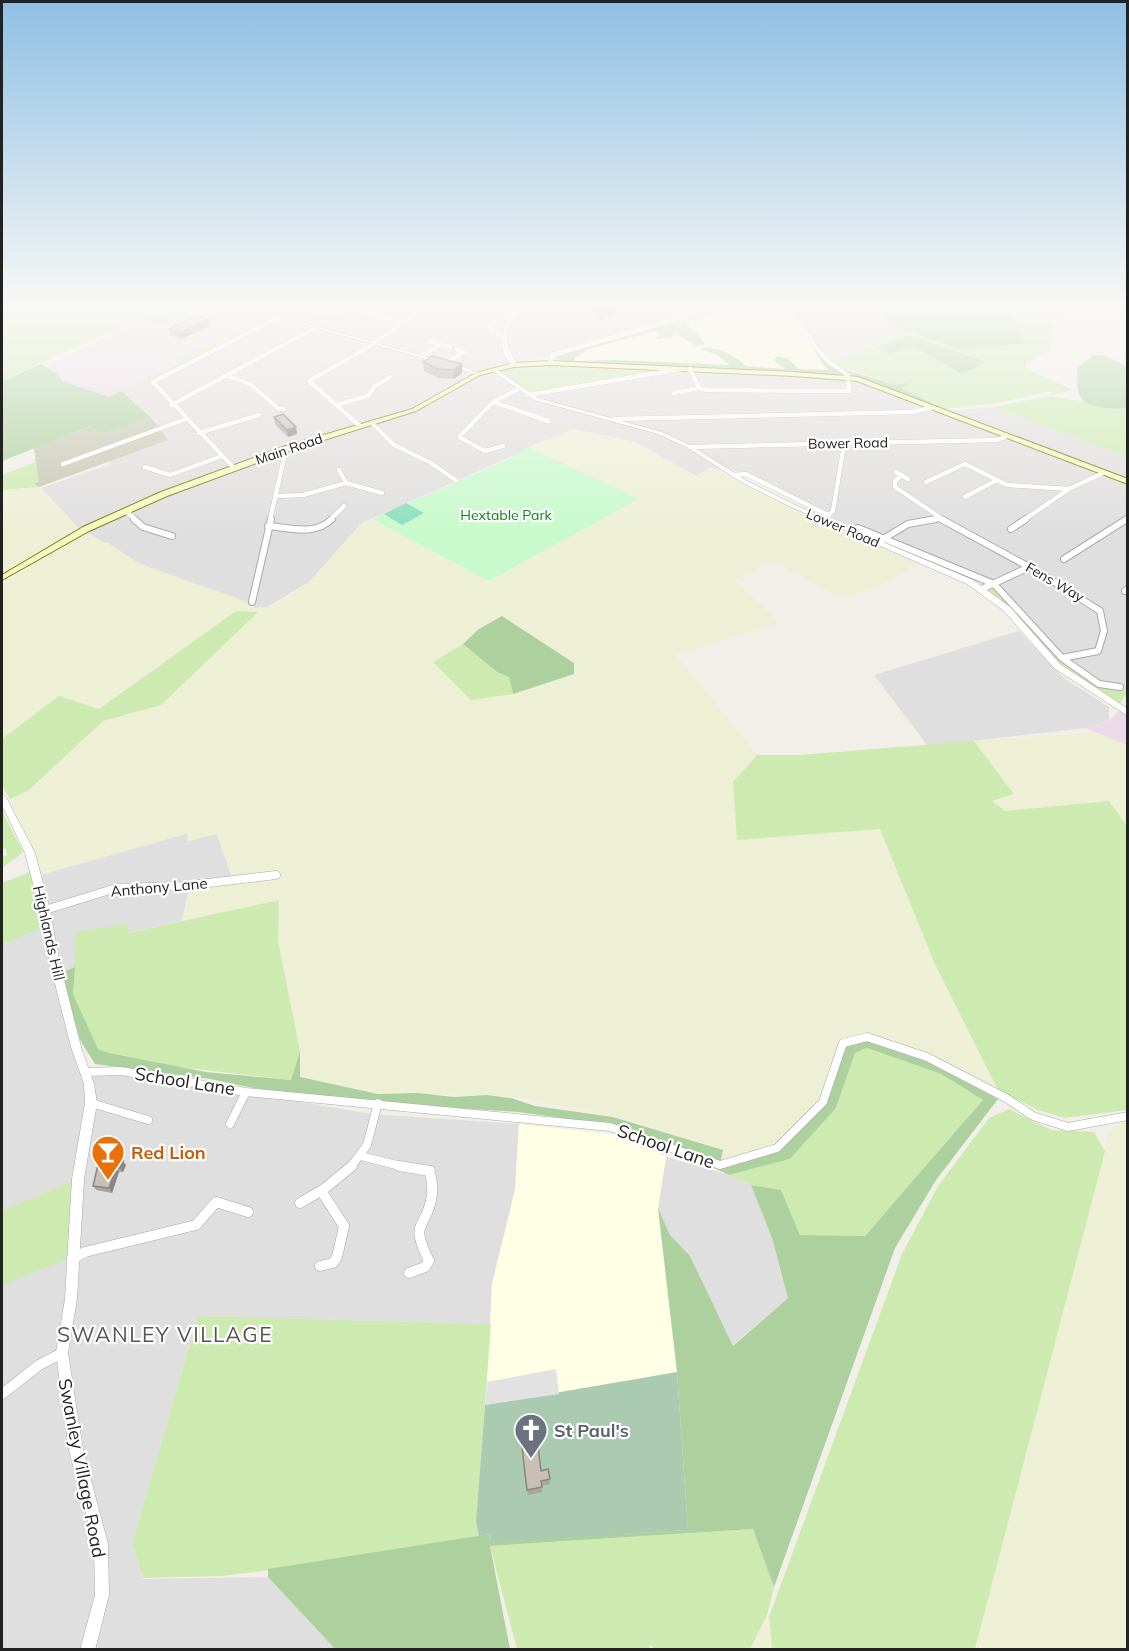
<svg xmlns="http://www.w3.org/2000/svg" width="1129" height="1651" viewBox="0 0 1129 1651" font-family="Mulish,sans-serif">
<rect width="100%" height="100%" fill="#f2efe9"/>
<!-- residential -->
<path fill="#e0dfdf" d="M 204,307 L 654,307 L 674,319 L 514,365 L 684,369 L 848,378 L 874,385 L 932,412 L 994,407 L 1127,457 L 1127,694 L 1065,666 L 994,584 L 830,520 L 833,515 L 747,473 L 710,468 L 696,476 L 635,442 L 573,429 L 362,523 L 309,582 L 267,607 L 255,608 L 138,563 L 79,528 L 41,488 L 111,464 L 111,460 L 168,439 L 154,424 L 158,422 L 121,391 L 143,380 L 155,380 L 250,331 L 191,314 Z
M 780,307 L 884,307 L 881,312 L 907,333 L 830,363 L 795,317 Z
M 1037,307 L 1127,307 L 1128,308 L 1044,317 Z
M 1019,631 L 1065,679 L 1109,707 L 1109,720 L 1086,728 L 928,746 L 874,675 Z
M 189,833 L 188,841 L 217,834 L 232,878 L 190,888 L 182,921 L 127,933 L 128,924 L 76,933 L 75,967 L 60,973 L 85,1073 L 120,1071 L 371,1114 L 519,1124 L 515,1190 L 492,1284 L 491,1324 L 198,1316 L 132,1544 L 143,1579 L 268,1577 L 335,1649 L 2,1650 L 2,945 L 44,927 L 40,875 Z
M 666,1157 L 729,1175 L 751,1185 L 772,1238 L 788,1298 L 732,1346 L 690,1256 L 670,1235 L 658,1208 Z"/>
<!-- industrial -->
<path fill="#ebdbe8" d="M 171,307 L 204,307 L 192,314 L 243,329 L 181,358 L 175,361 L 178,363 L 110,398 L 62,381 L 58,374 L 45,366 Z
M 1118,707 L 1127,713 L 1127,745 L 1125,745 L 1086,728 L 1110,720 L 1119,711 Z"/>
<!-- education -->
<path fill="#ffffe5" d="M 721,307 L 778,307 L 793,317 L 809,337 L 811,345 L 846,376 L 565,361 L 556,357 Z
M 519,1124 L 625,1136 L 666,1157 L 658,1208 L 677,1372 L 559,1394 L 556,1370 L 487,1382 L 492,1284 L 515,1190 Z"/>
<!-- construction -->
<path fill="#c7c7b4" d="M 152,418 L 168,440 L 39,487 L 34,484 L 38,482 L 34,448 L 92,426 L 103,434 Z"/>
<!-- farmland -->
<path fill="#eef0d5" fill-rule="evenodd" d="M 573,429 L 635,442 L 696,476 L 710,468 L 722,471 L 810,516 L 918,563 L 878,587 L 839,598 L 773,560 L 735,580 L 779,623 L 676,655 L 757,755 L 733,782 L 737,840 L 880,829 L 934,962 L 998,1090 L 927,1057 L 823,1102 L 777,1148 L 720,1165 L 723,1150 L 618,1117 L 510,1096 L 378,1094 L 299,1077 L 300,1051 L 278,941 L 279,902 L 182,921 L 189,888 L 278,880 L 278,873 L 232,878 L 217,834 L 187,841 L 188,833 L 40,875 L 10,799 L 30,791 L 103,721 L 161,705 L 236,611 L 98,709 L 59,696 L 2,739 L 2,584 L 87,533 L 104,543 L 107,542 L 138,563 L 247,602 L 255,608 L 267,607 L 285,599 L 309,582 L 362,524 L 372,519 L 490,581 L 638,499 L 528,447 ZM 502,616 L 574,663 L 574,674 L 513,694 L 433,662 L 463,644 L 479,629 Z
M 39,487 L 78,528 L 2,573 L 2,490 Z
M 1095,732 L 1127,745 L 1127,826 L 1109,801 L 1005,811 L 991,801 L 1014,794 L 974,741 Z
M 1127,1120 L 1127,1649 L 975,1650 L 1109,1131 Z
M 767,1615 L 772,1649 L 750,1650 Z"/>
<!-- grass -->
<path fill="#cdebb0" d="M 2,307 L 170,307 L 2,380 L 4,365 L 2,363 Z
M 996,307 L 1037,307 L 1052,327 L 1051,351 L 1026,363 L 1026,369 L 1073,390 L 1051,395 L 1052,391 L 997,403 L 945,409 L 901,388 L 903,387 L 901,384 L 895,385 L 849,369 L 841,370 L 830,363 L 906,334 L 896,327 L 962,350 L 1025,343 L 1009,309 Z
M 244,329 L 248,331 L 150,381 L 143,380 L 178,364 L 175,362 L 181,358 Z
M 530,364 L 683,369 L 528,394 L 494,370 Z
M 1050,396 L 1127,409 L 1127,457 L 994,407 Z
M 36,462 L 39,482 L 34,484 L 39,487 L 2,490 L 2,475 Z
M 994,584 L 1062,658 L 1103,686 L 1121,689 L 1127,693 L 1118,707 L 1057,666 L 1016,618 L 982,589 Z
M 236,611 L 258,612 L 161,705 L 103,721 L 28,791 L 10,799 L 2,786 L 2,739 L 59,696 L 99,709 Z
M 463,644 L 497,672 L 509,677 L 513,694 L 471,700 L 433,662 Z
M 974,741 L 1014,794 L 992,801 L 1005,811 L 1109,801 L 1127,826 L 1127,1110 L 1065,1118 L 1038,1110 L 998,1090 L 934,962 L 880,829 L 737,840 L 733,782 L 757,755 L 800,755 Z
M 2,811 L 23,852 L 2,868 L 2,857 L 7,855 L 6,848 L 2,849 Z
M 30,872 L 44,927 L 2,945 L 2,883 Z
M 279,900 L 278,941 L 300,1051 L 291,1080 L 100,1058 L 73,994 L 76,932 L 128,924 L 128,933 Z
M 867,1048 L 941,1074 L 984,1100 L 865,1236 L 800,1235 L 781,1190 L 751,1185 L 729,1175 L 790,1159 L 836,1108 L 855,1053 Z
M 1009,1109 L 1051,1130 L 1094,1132 L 1105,1151 L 975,1649 L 772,1649 L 769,1617 L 902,1254 L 938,1186 L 989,1118 Z
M 78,1179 L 72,1257 L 2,1285 L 2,1211 Z
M 198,1316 L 491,1324 L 476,1521 L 479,1536 L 436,1550 L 221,1576 L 143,1578 L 132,1544 Z
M 754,1529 L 774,1587 L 767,1615 L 750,1649 L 657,1650 L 650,1645 L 649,1650 L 517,1649 L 490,1546 Z"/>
<!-- forest -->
<path fill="#add19e" d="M 884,307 L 1009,309 L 1026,343 L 962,350 L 896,327 L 880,312 Z
M 715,309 L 718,311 L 716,313 L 684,323 L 698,333 L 705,345 L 695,345 L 675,333 L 673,337 L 655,339 L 660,335 L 656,331 L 588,349 L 575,358 L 575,361 L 615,360 L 730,365 L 717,355 L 701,349 C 713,343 736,356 746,366 L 785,369 L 773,360 L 778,356 L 788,359 L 799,369 L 829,370 L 823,365 L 814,349 L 817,348 L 846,376 L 565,361 L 555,358 L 557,355 Z
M 909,336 L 986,362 L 962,374 L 915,347 L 889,354 L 875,347 Z
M 1093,355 L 1106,356 L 1126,366 L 1127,408 C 1116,409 1087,409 1081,398 C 1076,391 1078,378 1077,369 Z
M 41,364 L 58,374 L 62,381 L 109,397 L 121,391 L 152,418 L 103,434 L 91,426 L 2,461 L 2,381 Z
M 843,369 L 895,385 L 907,383 L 909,385 L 901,388 L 945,409 L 852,375 Z
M 502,616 L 574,663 L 574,674 L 513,694 L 509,677 L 497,672 L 463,644 L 479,629 Z
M 75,967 L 73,994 L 98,1049 L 109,1053 L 206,1072 L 291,1080 L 300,1051 L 300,1077 L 378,1094 L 418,1093 L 454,1097 L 486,1095 L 511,1098 L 535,1106 L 613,1117 L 723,1150 L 720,1165 L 777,1148 L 822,1102 L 843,1043 L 867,1037 L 927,1060 L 998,1099 L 936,1180 L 895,1248 L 774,1587 L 753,1529 L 490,1546 L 510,1649 L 335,1649 L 268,1577 L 268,1569 L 490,1534 L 491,1541 L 688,1530 L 677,1372 L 658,1208 L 670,1235 L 690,1256 L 733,1346 L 788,1298 L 772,1238 L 751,1185 L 781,1190 L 800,1235 L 865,1236 L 983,1100 L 941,1074 L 867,1048 L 855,1053 L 836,1108 L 790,1159 L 729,1175 L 656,1141 L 613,1125 L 518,1112 L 378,1103 L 253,1088 L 210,1079 L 95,1064 L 80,1040 L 60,973 Z"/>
<!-- cemetery -->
<path fill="#aacbaf" d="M 677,1372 L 688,1530 L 491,1542 L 490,1534 L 479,1536 L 476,1521 L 485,1405 Z"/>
<!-- park -->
<path fill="#c8facc" d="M 528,447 L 639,499 L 489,581 L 372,519 L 509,459 Z"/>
<!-- pitch -->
<path fill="#88e0be" d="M 171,307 L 201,307 L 161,326 L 144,320 Z
M 406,503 L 424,513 L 402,525 L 384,514 Z"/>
<!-- parking -->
<path fill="#e2e2e2" d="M 556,1369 L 559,1394 L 485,1405 L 487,1382 Z"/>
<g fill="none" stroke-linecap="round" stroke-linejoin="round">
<defs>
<path id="minor-far3" d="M 351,308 L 402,322
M 279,309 L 285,307
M 316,313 L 333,314 L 352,307
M 502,336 L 492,331 L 490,325 L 515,314
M 430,341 L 450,347
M 422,356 L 440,345
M 446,363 L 464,352 L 456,349
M 550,363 L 552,355 L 718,307
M 690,369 L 699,388 L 706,390 L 849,391 L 848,378
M 228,376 L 250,384 L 279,409 L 284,409
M 674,393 L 699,388
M 528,395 L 681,369
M 493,402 L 548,421
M 171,405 L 317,327
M 336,405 L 368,396 L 375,386 L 390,377
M 615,419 L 912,412 L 930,408
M 372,423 L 394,445 L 431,463 L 457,481
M 360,426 L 309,381 L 375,343 L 423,307
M 199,433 L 259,415
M 503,446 L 485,451 L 459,437 L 493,402 L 519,389
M 690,447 L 997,440 L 1005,437
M 63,464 L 186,419
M 145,467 L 170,475 L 222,456
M 234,468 L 153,382 L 279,317
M 339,470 L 346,483
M 896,472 L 908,479
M 733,475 L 746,474 L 828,515
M 902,475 L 895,481 L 895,487 L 944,520
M 926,482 L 965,464 L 1007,485 L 1069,489
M 275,496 L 303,495 L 346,483 L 382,493
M 965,497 L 997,480
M 126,511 L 136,520
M 826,517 L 833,511 L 843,451 L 841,443
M 270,520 L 286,449
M 330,520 L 344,506
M 928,520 L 940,518
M 1024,520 L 1069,489 L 1103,473
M 1125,520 L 1128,518"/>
<path id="minor-far2" d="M 134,519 L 143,527 L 172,536
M 941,519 L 1042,574 L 1100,611 L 1104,631 L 1098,651 L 1062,658
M 268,526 C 290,528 315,536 332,519
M 858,528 L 994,584 L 1062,658 L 1099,684 L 1120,687
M 1011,529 L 1026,519
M 883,539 L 908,524 L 936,519
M 1064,559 L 1127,519
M 982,589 L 1029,567
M 1125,591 L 1128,589
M 252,602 L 271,519"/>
<path id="minor-far1" d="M 45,910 L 116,888 L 183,886 L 276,875
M 85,1072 L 121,1071 L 246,1092 L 610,1127 L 720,1165 L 777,1148 L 823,1102 L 843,1043 L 867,1037 L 927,1057 L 1006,1098 L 1033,1116 L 1068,1127 L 1128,1116
M 91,1103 L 148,1120
M 230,1124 L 246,1092
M 361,1156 L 408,1168
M 350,1168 L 367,1145 L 378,1103"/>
<path id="minor" d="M 399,1166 L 430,1171 C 431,1178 433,1187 432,1195 C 427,1231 408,1218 429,1261 L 425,1267 L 409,1273
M 300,1203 L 324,1189 L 352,1166
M 72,1259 L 85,1252 L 196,1225 L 216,1202 L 248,1212
M 320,1266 L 333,1263 L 337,1257 L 344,1226 L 322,1192
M 2,1394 L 39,1365 L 62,1353"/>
<path id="tertiary" d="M 240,307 L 248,307 L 442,361 L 437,362 Z
M 521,307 L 526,307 C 504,327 502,338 517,365 L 514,367 C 493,349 501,322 521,307 Z
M 778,307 C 796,307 814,343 826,356 C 834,365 845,368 851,378 L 850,379 L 846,379 L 843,374 L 828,364 L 821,357 L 793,320 Z
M 451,364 L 455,364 L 481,374 L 476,375 L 451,366 Z
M 492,369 L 496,369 L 538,398 L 662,432 L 692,446 L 747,481 L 795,505 L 973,580 L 1010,607 L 1060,664 L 1128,709 L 1128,716 L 1054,668 L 1004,611 L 967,584 L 791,507 L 743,483 L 688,448 L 658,434 L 534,400 L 492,371 Z
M 2,794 L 6,797 L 35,853 L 50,910 L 59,960 L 81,1047 L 94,1084 L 97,1103 L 84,1179 L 77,1299 L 68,1353 L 83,1450 L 108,1544 L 109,1595 L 95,1650 L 80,1650 L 95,1595 L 94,1544 L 69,1450 L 56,1353 L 65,1299 L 72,1179 L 85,1103 L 84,1084 L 71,1047 L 49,960 L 40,910 L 25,853 L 2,805 Z"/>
<path id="secondary" d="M 550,361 L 794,372 L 858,377 L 1128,479 L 1128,484 L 857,381 L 794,376 L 550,365 L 514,367 L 480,375 L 416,411 L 289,451 L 167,496 L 89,531 L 2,580 L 2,575 L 83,527 L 161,492 L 283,447 L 412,409 L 476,373 L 514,363 Z"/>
</defs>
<!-- minor-far3 casing -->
<use href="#minor-far3" stroke="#a9a9a9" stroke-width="5"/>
<!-- minor-far2 casing -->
<use href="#minor-far2" stroke="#a9a9a9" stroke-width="8"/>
<!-- minor-far1 casing -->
<use href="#minor-far1" stroke="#a9a9a9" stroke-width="9"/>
<!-- minor casing -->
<use href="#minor" stroke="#a9a9a9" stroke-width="11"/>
<!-- tertiary casing -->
<use href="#tertiary" stroke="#a9a9a9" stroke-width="1"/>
<!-- secondary casing -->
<use href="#secondary" stroke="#707d05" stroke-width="2"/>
<!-- minor-far3 -->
<use href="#minor-far3" stroke="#fff" stroke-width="4.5"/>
<!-- minor-far2 -->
<use href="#minor-far2" stroke="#fff" stroke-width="6"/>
<!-- minor-far1 -->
<use href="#minor-far1" stroke="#fff" stroke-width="8"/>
<!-- minor -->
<use href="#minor" stroke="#fff" stroke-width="10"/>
<!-- tertiary -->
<use href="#tertiary" fill="#fff" fill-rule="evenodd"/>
<!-- secondary -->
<use href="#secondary" fill="#f7fabf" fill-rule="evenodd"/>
</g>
<!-- wall -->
<path fill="#aba49e" d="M 583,307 L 627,307 L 616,310 L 616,315 L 600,320 Z
M 210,326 L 181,339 L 171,336 L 169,329 Z
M 423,362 L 462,373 L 454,379 L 439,378 L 424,371 Z
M 274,417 L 296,427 L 297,434 L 288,437 L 275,424 Z
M 99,1160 L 126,1165 L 123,1172 L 119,1172 L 112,1193 L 96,1190 L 93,1186 Z
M 521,1439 L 541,1471 L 548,1469 L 550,1484 L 541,1486 L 542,1492 L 528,1495 Z"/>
<!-- shaded-wall -->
<path fill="#8b8681" d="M 611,307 L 627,307 L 616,310 L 616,315 L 600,320 L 600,311 Z
M 209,320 L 210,326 L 181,339 L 179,333 Z
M 462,364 L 462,373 L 454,379 L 453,370 Z
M 296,427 L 297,434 L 288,437 L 287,430 Z
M 123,1161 L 126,1165 L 123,1172 L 120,1168 Z
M 116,1168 L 119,1172 L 112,1193 L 109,1188 Z"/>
<!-- building -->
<path fill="#c7bfb8" stroke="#8b8681" stroke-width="1.5" d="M 595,307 L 613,307 L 600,311 Z
M 197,316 L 209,320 L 179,333 L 169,329 Z
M 432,356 L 462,364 L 453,370 L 438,369 L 423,362 Z
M 283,414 L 296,427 L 287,430 L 274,417 Z
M 99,1160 L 123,1161 L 120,1168 L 116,1168 L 109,1188 L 93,1186 Z
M 537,1436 L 541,1471 L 548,1469 L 550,1479 L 541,1481 L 542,1487 L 527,1490 L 521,1439 Z"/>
<!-- sky -->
<linearGradient id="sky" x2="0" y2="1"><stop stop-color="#8fc0e4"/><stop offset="0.57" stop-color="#f9f8f5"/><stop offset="1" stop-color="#f9f8f5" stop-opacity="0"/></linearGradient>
<rect width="1129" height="538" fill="url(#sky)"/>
<!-- icons -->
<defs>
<symbol id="bar-pin" viewBox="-11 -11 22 30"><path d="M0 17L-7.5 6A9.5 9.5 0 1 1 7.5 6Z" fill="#e8710a" stroke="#fff"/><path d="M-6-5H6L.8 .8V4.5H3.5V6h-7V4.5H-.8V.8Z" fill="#fff"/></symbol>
<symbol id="church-pin" viewBox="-11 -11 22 30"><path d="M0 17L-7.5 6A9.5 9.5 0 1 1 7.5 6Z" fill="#6b7280" stroke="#fff"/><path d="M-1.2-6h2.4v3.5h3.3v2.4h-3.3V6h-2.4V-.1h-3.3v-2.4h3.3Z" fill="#fff"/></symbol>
</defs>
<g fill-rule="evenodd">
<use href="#bar-pin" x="89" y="1133" width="38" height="52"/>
<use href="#church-pin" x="512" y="1411" width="38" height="52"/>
</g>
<g text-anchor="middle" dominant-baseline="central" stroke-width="4.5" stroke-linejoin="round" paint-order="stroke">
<!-- far-street labels -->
<g font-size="14" fill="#222" stroke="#fff">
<text transform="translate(848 443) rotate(-1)">Bower Road</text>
<text transform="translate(289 449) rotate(-19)">Main Road</text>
<text transform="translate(843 528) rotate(23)">Lower Road</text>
<text transform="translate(1055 582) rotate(30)">Fens Way</text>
</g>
<!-- far-park labels -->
<g font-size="14" fill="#0c8416" stroke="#fff">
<text x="506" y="515">Hextable Park</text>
</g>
<!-- street labels -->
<g font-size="15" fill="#222" stroke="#fff">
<text transform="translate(159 887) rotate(-5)">Anthony Lane</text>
<text transform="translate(49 933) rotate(77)">Highlands Hill</text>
</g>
<!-- near-street labels -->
<g font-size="18" fill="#222" stroke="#fff">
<text transform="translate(185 1081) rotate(9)">School Lane</text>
<text transform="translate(666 1146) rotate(19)">School Lane</text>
<text transform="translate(82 1468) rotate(79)">Swanley Village Road</text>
</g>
<!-- near-food labels -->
<g font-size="18" font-weight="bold" fill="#c56008" stroke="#fff" text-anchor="start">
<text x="131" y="1152">Red Lion</text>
</g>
<!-- near-worship labels -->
<g font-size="18" font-weight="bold" fill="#5b616d" stroke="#fff" text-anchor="start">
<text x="554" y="1430">St Paul's</text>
</g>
<!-- near-quarter labels -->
<g font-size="21" letter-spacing="1.5" fill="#555" stroke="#fff">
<text x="165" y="1334">SWANLEY VILLAGE</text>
</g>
</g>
<!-- border -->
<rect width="1129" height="1651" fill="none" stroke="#222222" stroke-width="6"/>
</svg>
